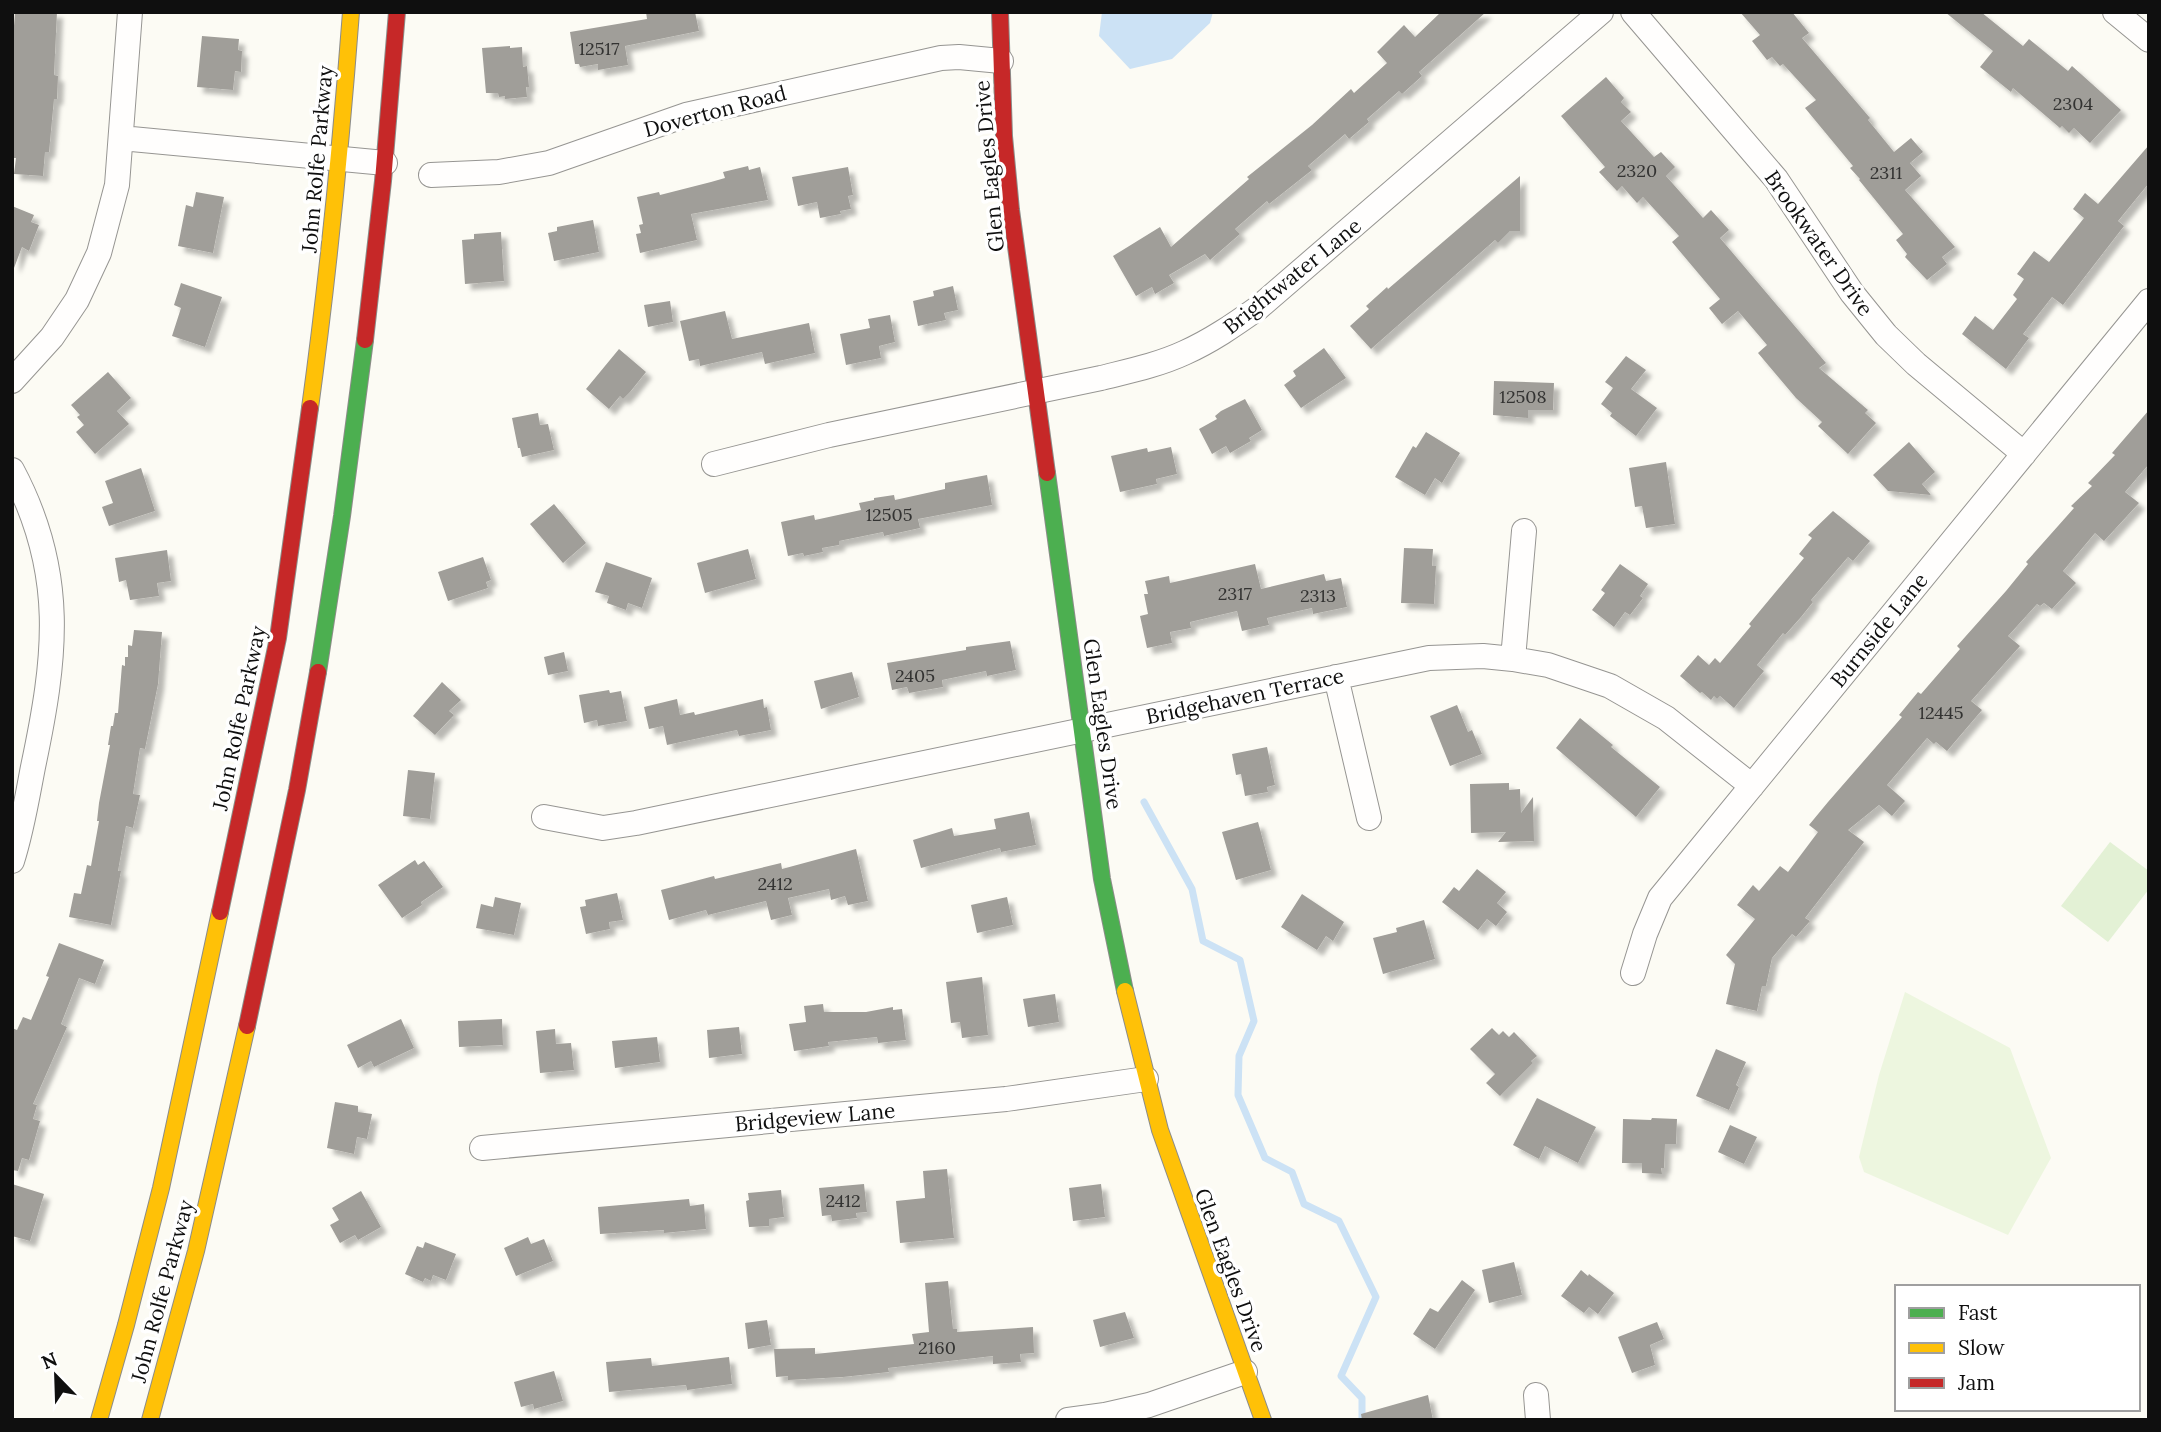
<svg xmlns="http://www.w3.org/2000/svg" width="2161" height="1432" viewBox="0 0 2161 1432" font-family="Lora,serif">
<defs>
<filter id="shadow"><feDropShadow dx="6" dy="6" stdDeviation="2" flood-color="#0004"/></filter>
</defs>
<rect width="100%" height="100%" fill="#fcfbf4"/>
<!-- green -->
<path fill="#e3f1d5" d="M 2110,842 L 2149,871 L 2149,889 L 2108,942 L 2061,906 Z"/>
<!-- pitch -->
<path fill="#edf6df" d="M 1905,992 L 2010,1048 L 2051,1158 L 2008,1235 L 1864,1172 L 1859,1157 L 1879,1075 Z"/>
<!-- water -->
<path fill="#cce2f5" d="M 1102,12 L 1213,12 L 1210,23 L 1172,59 L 1130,69 L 1099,36 Z"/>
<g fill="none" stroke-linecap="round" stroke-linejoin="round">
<!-- stream -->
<path stroke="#cce2f5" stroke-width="7" d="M 1144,802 L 1192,889 L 1203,941 L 1240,960 L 1254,1021 L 1239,1056 L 1238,1095 L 1265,1158 L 1292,1172 L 1304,1204 L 1339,1221 L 1376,1297 L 1341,1376 L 1362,1398 L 1362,1420"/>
</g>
<!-- building -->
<path fill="#a09e99" filter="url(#shadow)" d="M 15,12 L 57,12 L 54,75 L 58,76 L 57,99 L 54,99 L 49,152 L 45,152 L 43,176 L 14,174 L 16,158 L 12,158 L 12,53 Z
M 646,12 L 695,12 L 699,31 L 625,46 L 628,65 L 598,70 L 598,64 L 580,67 L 579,64 L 575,64 L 570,32 L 647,19 Z
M 1441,12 L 1486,12 L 1419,72 L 1422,76 L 1402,94 L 1399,91 L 1367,119 L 1369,122 L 1349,139 L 1345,134 L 1308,166 L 1312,170 L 1269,204 L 1267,201 L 1235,229 L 1240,234 L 1210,260 L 1205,254 L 1169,275 L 1174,283 L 1155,294 L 1152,287 L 1136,296 L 1113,256 L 1160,227 L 1171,247 L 1249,179 L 1247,177 L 1312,125 L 1351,89 L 1354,93 L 1387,63 L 1377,52 L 1404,25 L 1415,37 Z
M 1740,12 L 1792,12 L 1809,33 L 1802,38 L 1870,118 L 1868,120 L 1894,152 L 1911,138 L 1923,152 L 1910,163 L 1921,176 L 1905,190 L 1955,247 L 1942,257 L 1947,264 L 1927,280 L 1905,257 L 1907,254 L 1896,240 L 1903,234 L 1859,180 L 1860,179 L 1850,168 L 1853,166 L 1805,108 L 1816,100 L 1783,64 L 1780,66 L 1772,57 L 1767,60 L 1752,41 L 1760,35 Z
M 1945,12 L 1981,12 L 2023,46 L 2029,39 L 2068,71 L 2072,66 L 2121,110 L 2090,143 L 2074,128 L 2069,133 L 2062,126 L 2060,128 L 2013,88 L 2011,92 L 1980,67 L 1993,51 Z
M 202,36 L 239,39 L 238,50 L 242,51 L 241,72 L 235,71 L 233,90 L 197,87 Z
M 510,46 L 510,48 L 522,47 L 523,67 L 527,66 L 529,87 L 526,87 L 527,97 L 505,99 L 505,96 L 499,97 L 498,93 L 486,93 L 482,48 Z
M 1606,77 L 1624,98 L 1621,102 L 1631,112 L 1621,121 L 1654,157 L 1661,152 L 1675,167 L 1666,176 L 1703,218 L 1711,210 L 1729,230 L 1720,238 L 1826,363 L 1819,368 L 1868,410 L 1865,413 L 1876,423 L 1848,454 L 1818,426 L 1822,422 L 1796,398 L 1758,353 L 1767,345 L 1738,311 L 1722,324 L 1709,308 L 1720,299 L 1672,242 L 1679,236 L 1643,197 L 1637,203 L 1622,186 L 1617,191 L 1599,172 L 1605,167 L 1561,116 Z
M 2149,145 L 2149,183 L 2118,221 L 2124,226 L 2063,305 L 2052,297 L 2023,334 L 2029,338 L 2006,369 L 1962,334 L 1975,316 L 1993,330 L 2017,299 L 2013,295 L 2024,279 L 2017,274 L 2034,251 L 2049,262 L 2084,218 L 2073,209 L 2085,193 L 2098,204 Z
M 748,166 L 749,170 L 760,167 L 768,200 L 691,214 L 697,240 L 640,253 L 636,234 L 641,233 L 639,225 L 643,224 L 637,197 L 659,192 L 660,195 L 711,182 L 725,178 L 723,172 Z
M 848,167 L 853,195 L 848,196 L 851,209 L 840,211 L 841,214 L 820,218 L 817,202 L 798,206 L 792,177 Z
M 1520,176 L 1520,231 L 1510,231 L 1498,243 L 1495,240 L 1371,349 L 1350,326 L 1369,309 L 1366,306 L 1387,287 L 1388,289 Z
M 196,192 L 224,197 L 213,253 L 178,246 L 186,205 L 193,207 Z
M 12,206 L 34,215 L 31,222 L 39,225 L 29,251 L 22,247 L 14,268 Z
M 593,220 L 599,252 L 554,261 L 548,233 L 557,231 L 557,227 Z
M 501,232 L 504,281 L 465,284 L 462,240 L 474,239 L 474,234 Z
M 181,283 L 222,297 L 205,347 L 172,336 L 181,308 L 174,305 Z
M 953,286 L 958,310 L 944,313 L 946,320 L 918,326 L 913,301 L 934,296 L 933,291 Z
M 670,301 L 673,322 L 648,327 L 644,305 Z
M 725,311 L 732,339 L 809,323 L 815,353 L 765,364 L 762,352 L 700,366 L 699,359 L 689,361 L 680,321 Z
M 890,315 L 895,342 L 879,346 L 881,358 L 846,365 L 840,334 L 870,328 L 868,319 Z
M 1324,348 L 1346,378 L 1301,408 L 1284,385 L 1296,376 L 1293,371 Z
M 619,349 L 646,372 L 630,392 L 623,399 L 620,396 L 609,409 L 586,389 Z
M 1626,356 L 1646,370 L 1631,389 L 1657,408 L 1636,436 L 1610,416 L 1612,413 L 1601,404 L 1613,388 L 1605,382 Z
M 108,372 L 131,398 L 117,411 L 129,424 L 95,454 L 76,432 L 84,425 L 77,417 L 80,415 L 71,405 Z
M 1494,381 L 1554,383 L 1553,410 L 1528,410 L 1528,418 L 1493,415 Z
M 1245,399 L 1262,430 L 1249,438 L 1251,441 L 1230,453 L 1226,446 L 1212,454 L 1199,429 L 1217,419 L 1215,416 L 1221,411 Z
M 2149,410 L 2149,464 L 2125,492 L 2139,503 L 2104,541 L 2095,533 L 2063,571 L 2076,583 L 2052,609 L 2044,603 L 2040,606 L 2037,604 L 2008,636 L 2020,646 L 1971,701 L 1982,710 L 1947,751 L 1936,742 L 1934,744 L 1927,738 L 1887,785 L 1905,801 L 1892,816 L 1879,805 L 1848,830 L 1864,842 L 1805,918 L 1810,921 L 1796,937 L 1792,934 L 1772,958 L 1766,986 L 1762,986 L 1757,1011 L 1726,1004 L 1735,964 L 1726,955 L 1755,919 L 1737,905 L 1753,885 L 1759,891 L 1780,866 L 1788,872 L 1818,832 L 1809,825 L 1828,802 L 1902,717 L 1899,715 L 1918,692 L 1921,694 L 1960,649 L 1957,646 L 2006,591 L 2028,564 L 2026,562 L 2074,508 L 2071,506 L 2092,486 L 2088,483 L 2115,455 L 2112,453 Z
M 538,413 L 540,425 L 548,424 L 554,450 L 522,457 L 520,448 L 518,448 L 512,418 Z
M 1426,432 L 1460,453 L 1442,483 L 1435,478 L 1425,495 L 1395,477 L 1413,446 L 1416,448 Z
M 1909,442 L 1935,472 L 1922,484 L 1931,495 L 1888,491 L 1873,475 Z
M 1171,447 L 1177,474 L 1156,479 L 1157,484 L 1120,492 L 1111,456 L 1147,448 L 1148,452 Z
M 1666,462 L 1675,524 L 1646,528 L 1642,506 L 1635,507 L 1629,468 Z
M 141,468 L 155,511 L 109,526 L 102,507 L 113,503 L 105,481 Z
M 987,475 L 992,505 L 918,519 L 920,528 L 884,536 L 883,532 L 839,541 L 839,545 L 822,548 L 823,552 L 804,556 L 803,553 L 788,556 L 781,522 L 814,515 L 815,520 L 861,510 L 859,503 L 874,500 L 874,498 L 894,495 L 895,500 L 945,489 L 945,483 Z
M 554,504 L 586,543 L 563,563 L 530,524 Z
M 1833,511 L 1870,541 L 1853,561 L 1848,557 L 1811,600 L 1813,602 L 1801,617 L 1785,635 L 1783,633 L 1757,665 L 1764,671 L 1734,708 L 1720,696 L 1717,699 L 1714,696 L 1711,700 L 1702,692 L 1700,693 L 1680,676 L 1698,655 L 1709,665 L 1715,658 L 1720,663 L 1751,626 L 1749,624 L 1804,558 L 1799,554 L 1812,538 L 1808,535 Z
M 1404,548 L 1433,549 L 1432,566 L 1436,566 L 1434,604 L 1401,603 Z
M 748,549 L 756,579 L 705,593 L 697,563 Z
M 167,550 L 171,581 L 157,583 L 159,596 L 130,600 L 126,580 L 119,582 L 115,558 Z
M 483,557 L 491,580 L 486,582 L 488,588 L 448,601 L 438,572 Z
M 606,562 L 652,578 L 642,608 L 628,603 L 626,610 L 607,603 L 609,596 L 595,592 Z
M 1255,564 L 1261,589 L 1324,574 L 1326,581 L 1341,578 L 1347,607 L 1313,614 L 1312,608 L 1267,618 L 1269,625 L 1242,631 L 1237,611 L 1190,622 L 1191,628 L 1170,632 L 1172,643 L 1147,648 L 1140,616 L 1148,614 L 1144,594 L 1148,594 L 1145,581 L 1169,576 L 1170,583 Z
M 1620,564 L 1648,584 L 1640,596 L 1643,598 L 1630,615 L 1625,612 L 1614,627 L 1592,610 L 1605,593 L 1601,590 Z
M 134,630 L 162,632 L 158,684 L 145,749 L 140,748 L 133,794 L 140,795 L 133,828 L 126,826 L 118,871 L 121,871 L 111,925 L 69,917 L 74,893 L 81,894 L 87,865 L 91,866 L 99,821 L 97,821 L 99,803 L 110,745 L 108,745 L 111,726 L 113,726 L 115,713 L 118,713 L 122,665 L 125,666 L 125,657 L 128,657 L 128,645 L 132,646 Z
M 1010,641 L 1016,670 L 987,676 L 986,671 L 942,680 L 943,687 L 909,693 L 907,687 L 892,690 L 887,663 L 966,650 L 966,647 Z
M 564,652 L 568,671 L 548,675 L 544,657 Z
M 852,672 L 859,697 L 821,709 L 814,681 Z
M 442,682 L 461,700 L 449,711 L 454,715 L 435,735 L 413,716 Z
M 609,690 L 610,693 L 621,691 L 627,721 L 598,726 L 597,720 L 584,723 L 579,695 Z
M 677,699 L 680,715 L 694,712 L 695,715 L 763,699 L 764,708 L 767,707 L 771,730 L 739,736 L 737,730 L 667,745 L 663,726 L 649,729 L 644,707 Z
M 1457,705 L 1468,732 L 1472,730 L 1482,754 L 1450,766 L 1430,716 Z
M 1580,718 L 1613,745 L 1611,747 L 1660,787 L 1636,817 L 1556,748 Z
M 1267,747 L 1275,785 L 1267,787 L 1268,792 L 1245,796 L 1241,774 L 1236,775 L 1232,754 Z
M 408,770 L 435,773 L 430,819 L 403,816 Z
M 1509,783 L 1509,790 L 1520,789 L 1521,813 L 1533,797 L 1534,841 L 1498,842 L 1506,832 L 1471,833 L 1470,784 Z
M 1029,812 L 1036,845 L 1001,852 L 1000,848 L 921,868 L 913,840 L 952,828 L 954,836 L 996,829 L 994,819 Z
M 1258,822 L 1271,870 L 1236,880 L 1222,832 Z
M 856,849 L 868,901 L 848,905 L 845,896 L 831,900 L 829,889 L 788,898 L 792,915 L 771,920 L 766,901 L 708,915 L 706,910 L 669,920 L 661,890 L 714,876 L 715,879 L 781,863 L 782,869 Z
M 415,860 L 418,865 L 424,861 L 443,887 L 421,902 L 422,905 L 402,918 L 378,885 Z
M 1477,869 L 1506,892 L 1497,903 L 1507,912 L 1496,926 L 1487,919 L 1478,930 L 1442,902 L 1454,887 L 1459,891 Z
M 617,893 L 623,920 L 609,922 L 610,929 L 586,934 L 580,907 L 586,906 L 585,900 Z
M 1302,894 L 1344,922 L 1333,941 L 1326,936 L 1317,950 L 1281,927 Z
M 495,897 L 521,903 L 514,935 L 476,928 L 481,904 L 493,907 Z
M 1007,897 L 1013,925 L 977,933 L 971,905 Z
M 1424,920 L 1435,959 L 1383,974 L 1373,938 L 1397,932 L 1396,928 Z
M 59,943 L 104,960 L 95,984 L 79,978 L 61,1024 L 67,1027 L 33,1104 L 37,1105 L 33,1119 L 40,1121 L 29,1160 L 22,1158 L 18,1171 L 12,1170 L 12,1028 L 17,1030 L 23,1017 L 31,1020 L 49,977 L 46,976 Z
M 982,977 L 988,1035 L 962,1038 L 960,1022 L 951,1023 L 946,982 Z
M 1055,994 L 1059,1022 L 1028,1027 L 1023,999 Z
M 823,1004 L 824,1012 L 866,1012 L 893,1007 L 893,1010 L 902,1009 L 906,1040 L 878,1043 L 877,1037 L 828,1042 L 829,1046 L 794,1051 L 789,1024 L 806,1022 L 804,1006 Z
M 401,1019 L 414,1048 L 374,1067 L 371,1061 L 358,1068 L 347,1045 Z
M 502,1019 L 503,1045 L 459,1047 L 458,1021 Z
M 739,1027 L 742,1054 L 709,1058 L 707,1030 Z
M 1492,1028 L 1499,1035 L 1503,1031 L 1509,1037 L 1514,1032 L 1537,1056 L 1531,1061 L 1533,1063 L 1500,1096 L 1486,1083 L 1495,1074 L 1470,1049 Z
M 555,1029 L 556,1044 L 571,1043 L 574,1070 L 540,1073 L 536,1031 Z
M 657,1037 L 660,1062 L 615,1068 L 612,1041 Z
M 1716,1049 L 1746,1062 L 1736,1085 L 1739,1087 L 1729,1110 L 1696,1096 Z
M 1537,1098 L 1596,1127 L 1578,1163 L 1545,1146 L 1539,1159 L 1513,1145 Z
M 335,1102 L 358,1106 L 358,1112 L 372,1114 L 367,1139 L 357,1137 L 354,1154 L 327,1148 Z
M 1652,1118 L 1677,1119 L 1676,1144 L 1665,1144 L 1664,1168 L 1661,1168 L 1662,1174 L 1642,1173 L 1642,1163 L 1622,1163 L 1623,1119 L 1651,1120 Z
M 1730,1125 L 1757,1137 L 1744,1164 L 1718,1152 Z
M 947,1169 L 954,1238 L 900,1243 L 896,1201 L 925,1198 L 923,1171 Z
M 12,1184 L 44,1194 L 30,1241 L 12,1236 Z
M 864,1184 L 867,1212 L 856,1213 L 857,1218 L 832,1221 L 831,1215 L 822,1216 L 819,1188 Z
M 1101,1184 L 1105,1217 L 1073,1221 L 1069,1188 Z
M 781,1190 L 784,1217 L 769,1219 L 769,1226 L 749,1227 L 746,1201 L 749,1200 L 748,1193 Z
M 361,1191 L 381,1227 L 358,1240 L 355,1235 L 340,1243 L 330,1225 L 339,1220 L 332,1208 Z
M 689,1199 L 690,1206 L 704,1204 L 706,1229 L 664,1233 L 664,1230 L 600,1234 L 598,1207 Z
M 528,1237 L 531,1244 L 544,1239 L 553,1261 L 516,1276 L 504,1248 Z
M 425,1242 L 456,1254 L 446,1280 L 433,1275 L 431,1281 L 425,1278 L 423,1282 L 405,1274 L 417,1246 L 423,1248 Z
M 1514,1262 L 1522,1295 L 1489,1303 L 1482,1270 Z
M 1581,1270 L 1588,1276 L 1589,1274 L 1614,1293 L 1598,1314 L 1589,1307 L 1584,1313 L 1561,1296 Z
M 1462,1280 L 1475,1290 L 1435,1349 L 1413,1334 L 1430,1308 L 1438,1312 Z
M 948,1281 L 953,1329 L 957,1329 L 957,1332 L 1033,1327 L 1034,1353 L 1020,1354 L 1021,1362 L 993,1364 L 993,1356 L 888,1368 L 889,1372 L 843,1377 L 788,1380 L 788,1376 L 776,1377 L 774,1349 L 815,1348 L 815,1354 L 914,1344 L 912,1334 L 929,1332 L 925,1283 Z
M 1125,1312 L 1134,1338 L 1100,1347 L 1093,1320 Z
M 767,1320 L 771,1345 L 748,1349 L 745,1323 Z
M 1657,1322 L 1664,1339 L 1650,1345 L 1655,1365 L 1632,1373 L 1618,1337 Z
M 729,1357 L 732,1384 L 687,1390 L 686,1385 L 609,1392 L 606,1362 L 651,1358 L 652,1366 Z
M 554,1371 L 563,1401 L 534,1409 L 533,1404 L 521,1407 L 514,1382 Z
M 1428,1395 L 1433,1420 L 1362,1420 L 1361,1414 Z"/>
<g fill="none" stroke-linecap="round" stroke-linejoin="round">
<defs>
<path id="street" d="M 1633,12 L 1776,179 L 1852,293 L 1886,335 L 1916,364 L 2024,454
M 2115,12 L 2149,40
M 121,138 L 385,163
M 431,175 L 499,172 L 549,163 L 686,115 L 941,58 L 959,57 L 1001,61
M 12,381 L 52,337 L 77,300 L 99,253 L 117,185 L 130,12
M 714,464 L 829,435 L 1101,378 C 1129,371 1158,365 1184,353 C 1211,341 1234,325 1258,308 L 1601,12
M 12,470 C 67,573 56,658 33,767 C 27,798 22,830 12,861
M 1513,659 L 1524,531
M 1336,677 L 1369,818
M 544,817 L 603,828 L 636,823 L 1429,658 L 1483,656 L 1513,659 L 1548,665 L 1610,686 L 1666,718 L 1752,786
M 1633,973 L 1645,934 L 1660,898 L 2149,301
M 482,1148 L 1006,1099 L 1146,1079
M 1536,1395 L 1538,1420
M 1068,1420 L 1105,1415 L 1149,1405 L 1245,1372"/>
<path id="fast" d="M 1047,473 L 1102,879 L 1125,991
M 318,672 L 342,516 L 365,340"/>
<path id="slow" d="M 310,408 C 328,276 341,145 351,12
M 1125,991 L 1160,1130 L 1263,1420
M 99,1420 L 126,1325 L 161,1188 L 220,912
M 150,1420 L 196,1251 L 247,1026"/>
<path id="jam" d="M 1000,12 L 1004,136 L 1011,210 L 1047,473
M 365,340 L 383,181 L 397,12
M 220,912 L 278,638 L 310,408
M 247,1026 L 297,790 L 318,672"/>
</defs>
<!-- street casing -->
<use href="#street" stroke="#969592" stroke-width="26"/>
<!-- fast casing -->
<use href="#fast" stroke="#8c8c89" stroke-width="18"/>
<!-- slow casing -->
<use href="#slow" stroke="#8c8c89" stroke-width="18"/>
<!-- jam casing -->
<use href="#jam" stroke="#8c8c89" stroke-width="18"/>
<!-- street -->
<use href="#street" stroke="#fffefd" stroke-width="24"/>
<!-- fast -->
<use href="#fast" stroke="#4caf50" stroke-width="16"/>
<!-- slow -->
<use href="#slow" stroke="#ffc107" stroke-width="16"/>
<!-- jam -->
<use href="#jam" stroke="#c62828" stroke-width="16"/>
</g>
<g text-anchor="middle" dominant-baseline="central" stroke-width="7" stroke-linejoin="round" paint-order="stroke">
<!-- number labels -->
<g font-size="18" fill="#333332">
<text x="599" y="48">12517</text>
<text x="2073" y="103">2304</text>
<text x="1637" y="170">2320</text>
<text x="1886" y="172">2311</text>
<text x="1523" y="396">12508</text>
<text x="889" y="514">12505</text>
<text x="1235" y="593">2317</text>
<text x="1318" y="595">2313</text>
<text x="915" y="675">2405</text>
<text x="1941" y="712">12445</text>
<text x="775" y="883">2412</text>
<text x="843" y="1200">2412</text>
<text x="937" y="1347">2160</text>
</g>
<!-- street labels -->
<g font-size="21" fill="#0f0f0f" stroke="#fff">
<text transform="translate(715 111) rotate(-15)">Doverton Road</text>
<text transform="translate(317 159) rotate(-85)">John Rolfe Parkway</text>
<text transform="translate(989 166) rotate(-95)">Glen Eagles Drive</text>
<text transform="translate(1819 243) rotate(55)">Brookwater Drive</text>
<text transform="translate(1292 276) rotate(-39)">Brightwater Lane</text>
<text transform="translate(1879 630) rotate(-51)">Burnside Lane</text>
<text transform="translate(1245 696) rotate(-12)">Bridgehaven Terrace</text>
<text transform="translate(239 718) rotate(-78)">John Rolfe Parkway</text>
<text transform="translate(1103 724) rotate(82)">Glen Eagles Drive</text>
<text transform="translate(815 1117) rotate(-5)">Bridgeview Lane</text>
<text transform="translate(1231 1270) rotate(70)">Glen Eagles Drive</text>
<text transform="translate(162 1291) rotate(-75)">John Rolfe Parkway</text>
</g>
</g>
<!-- border -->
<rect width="2161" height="1432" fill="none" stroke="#0f0f0f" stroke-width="28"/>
<!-- legend -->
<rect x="1895" y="1285" width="245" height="126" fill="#ffffff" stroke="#9f9f9f" stroke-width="2"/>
<rect x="1909" y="1308" width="35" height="10" fill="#4caf50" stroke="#9f9f9f" stroke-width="2"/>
<text x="1958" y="1320" font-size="21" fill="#0f0f0f">Fast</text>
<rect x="1909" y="1343" width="35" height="10" fill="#ffc107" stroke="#9f9f9f" stroke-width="2"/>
<text x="1958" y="1355" font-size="21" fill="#0f0f0f">Slow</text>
<rect x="1909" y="1378" width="35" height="10" fill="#c62828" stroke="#9f9f9f" stroke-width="2"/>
<text x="1958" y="1390" font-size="21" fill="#0f0f0f">Jam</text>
<!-- north arrow -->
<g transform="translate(56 1376) rotate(337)" stroke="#ffffff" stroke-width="5" paint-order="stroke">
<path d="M0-5L12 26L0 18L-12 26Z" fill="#0f0f0f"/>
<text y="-10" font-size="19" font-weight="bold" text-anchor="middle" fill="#0f0f0f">N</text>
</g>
</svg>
